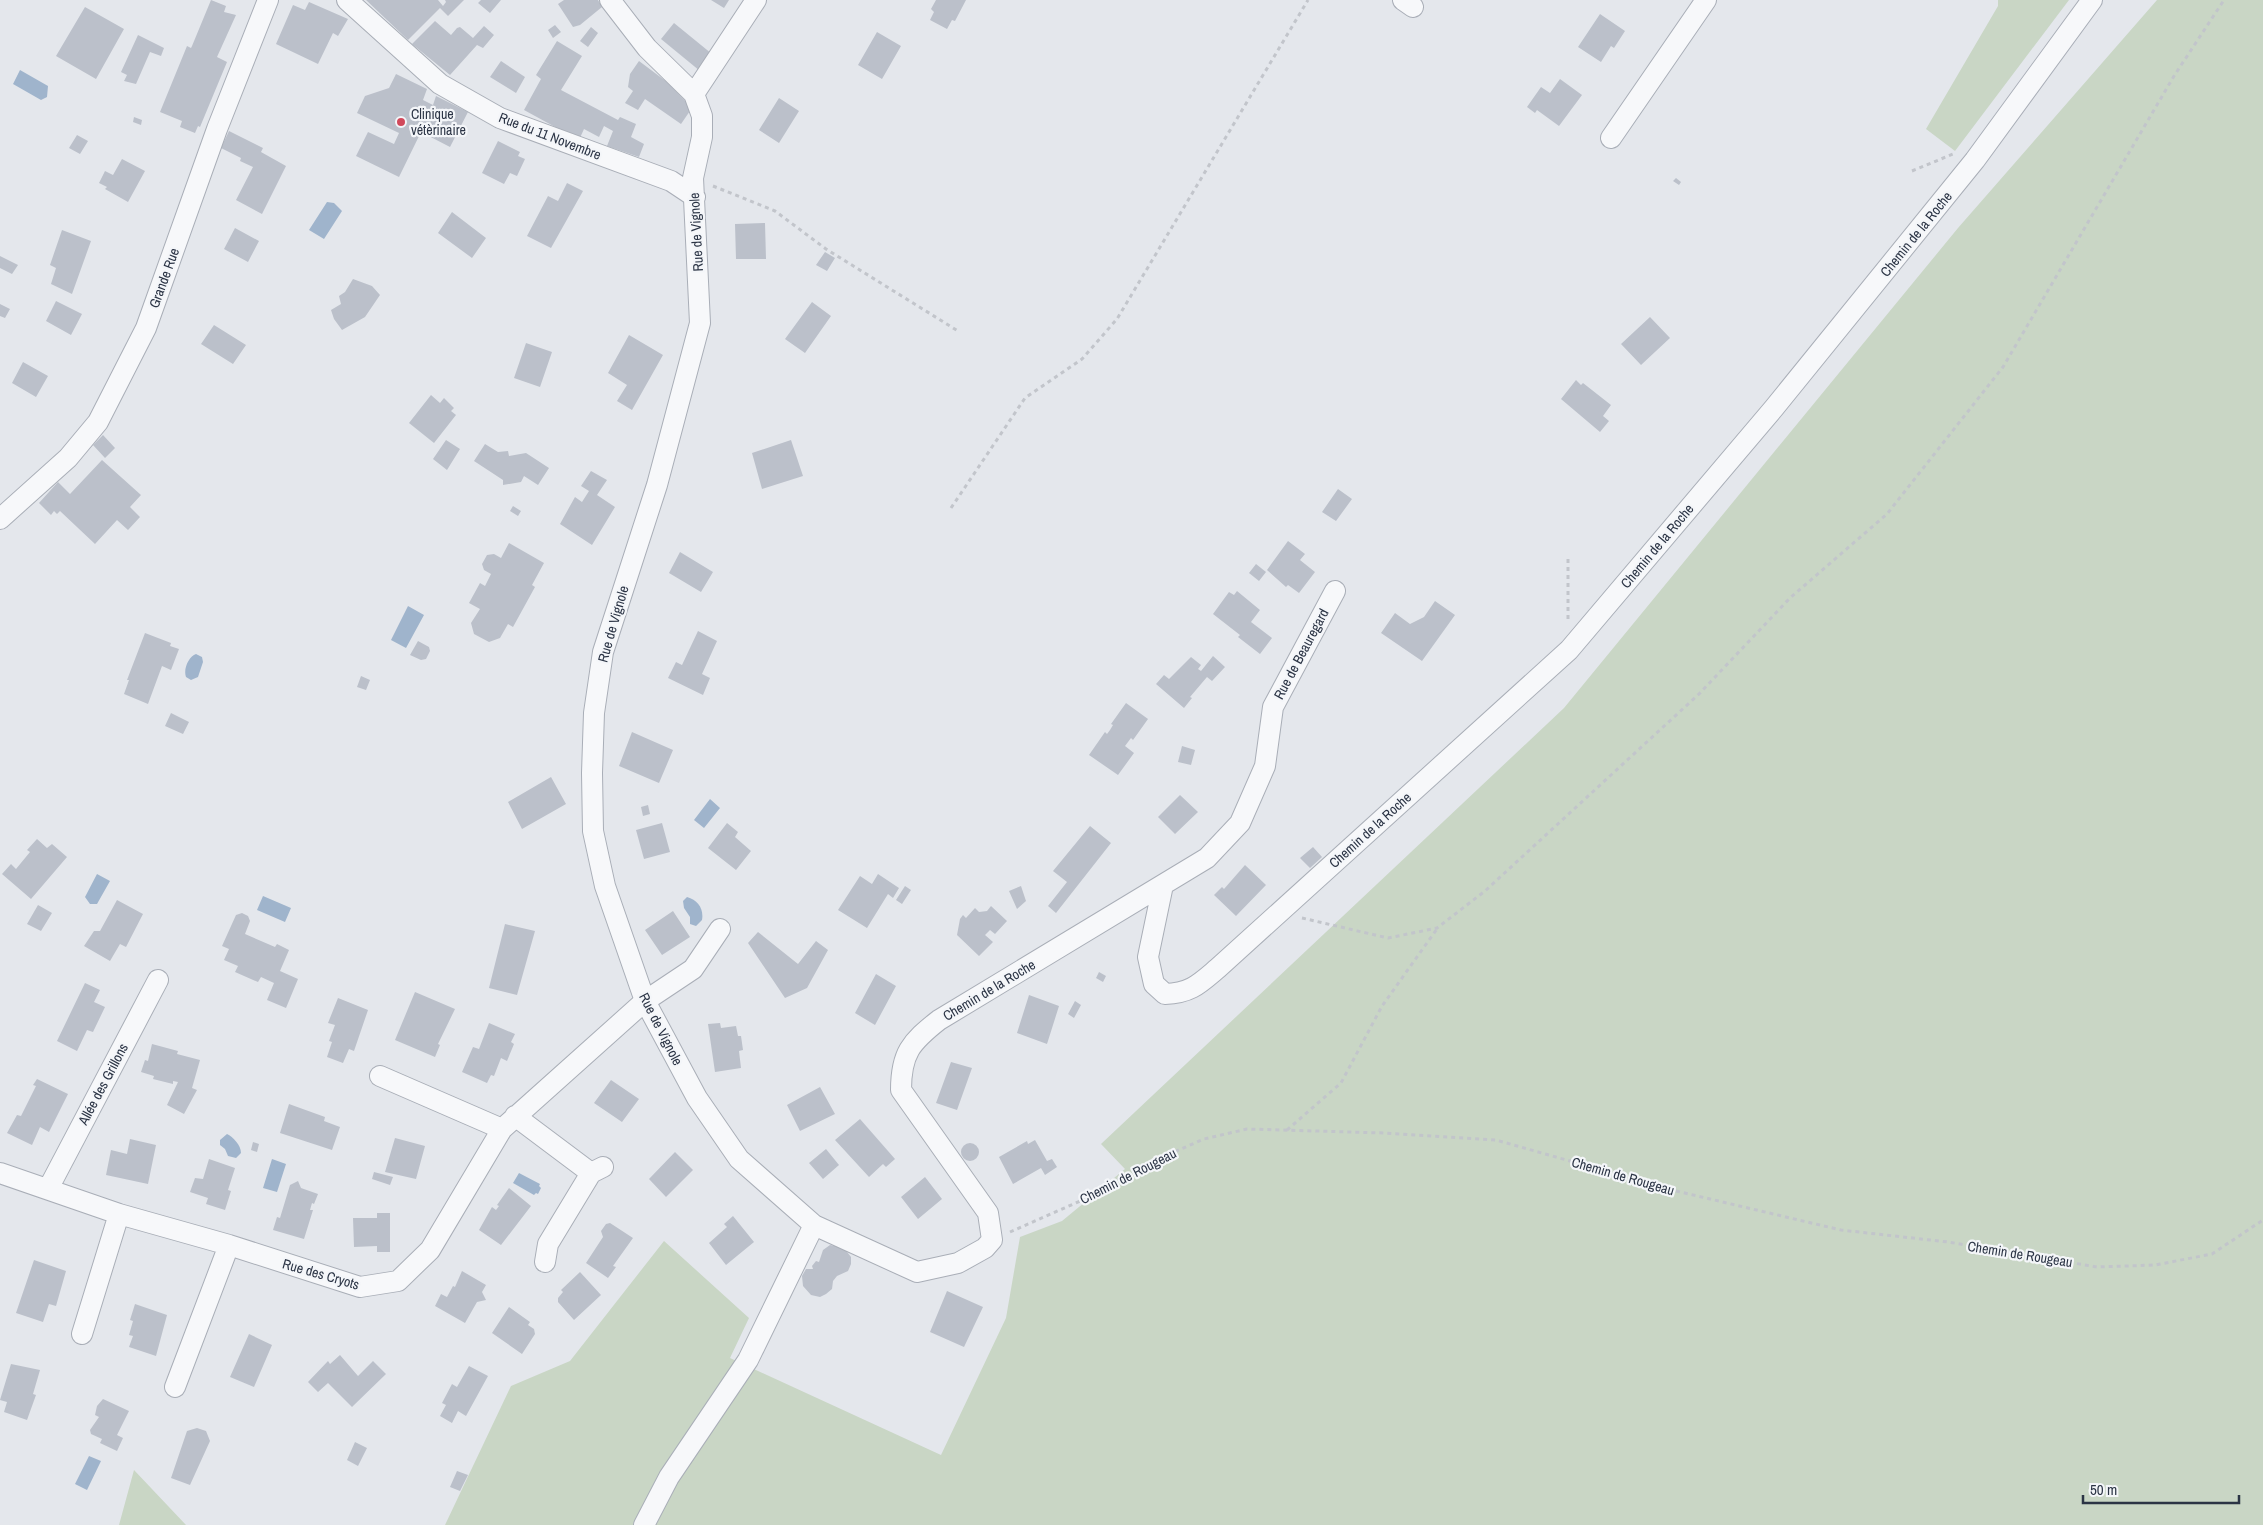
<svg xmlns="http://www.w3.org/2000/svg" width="2263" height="1525" viewBox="0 0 2263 1525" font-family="'Archivo Narrow',sans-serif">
<rect width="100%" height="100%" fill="#e4e7ec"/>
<!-- green -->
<path fill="#c9d6c5" d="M 1998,0 L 2069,0 L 1955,151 L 1926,129 L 1998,6 Z
M 2157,0 L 2263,0 L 2263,1525 L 445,1525 L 511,1386 L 570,1361 L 664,1241 L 749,1318 L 730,1358 L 941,1455 L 1006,1318 L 1020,1237 L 1062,1221 L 1125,1169 L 1101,1144 L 1564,708 L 1958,228 Z
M 134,1470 L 186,1525 L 119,1525 Z"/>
<!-- water -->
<path fill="#9fb4cc" d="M 20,70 L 48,86 L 47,97 L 41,100 L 13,84 Z
M 327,202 L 334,203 L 342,211 L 324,239 L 309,230 Z
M 408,606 L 424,615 L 406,648 L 391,640 Z
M 196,654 L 202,657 L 203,662 L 198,677 L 191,680 L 186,677 C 183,669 189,656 196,654 Z
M 710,799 L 720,808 L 704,828 L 694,820 Z
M 97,874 L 110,881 L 97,904 L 90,904 L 85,897 Z
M 263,896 L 291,908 L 285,922 L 257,910 Z
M 687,897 C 698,900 704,909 702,920 L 696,926 L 690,924 L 690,917 L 684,908 L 683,901 Z
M 227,1134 C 233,1137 241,1145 241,1153 L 236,1158 L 228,1156 L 225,1149 L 220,1145 L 220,1140 Z
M 272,1159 L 286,1164 L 277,1192 L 263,1188 Z
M 519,1173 L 540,1184 L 539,1186 L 541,1188 L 538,1194 L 536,1193 L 534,1195 L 513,1183 Z
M 89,1456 L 101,1461 L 87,1490 L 75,1484 Z"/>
<!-- building -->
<path fill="#bbc0ca" d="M 211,0 L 226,6 L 224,12 L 236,15 L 217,57 L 227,62 L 200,127 L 198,126 L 195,133 L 180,127 L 182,121 L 160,112 L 187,46 L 191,48 L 192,46 Z
M 366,0 L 438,0 L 443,6 L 446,2 L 445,0 L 464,0 L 448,16 L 440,8 L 408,40 Z
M 481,0 L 501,0 L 490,13 L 478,3 Z
M 564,0 L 598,0 L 602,7 L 580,25 L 573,27 L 558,4 Z
M 711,0 L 729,0 L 724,8 Z
M 936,0 L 966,0 L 955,21 L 952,20 L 947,29 L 930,20 L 934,12 L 931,9 Z
M 309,2 L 348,19 L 338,36 L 333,33 L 318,64 L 276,44 L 293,5 L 305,10 Z
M 85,7 L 124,29 L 96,79 L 56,56 Z
M 1600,14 L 1625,31 L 1614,48 L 1611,46 L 1601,62 L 1578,47 Z
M 435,21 L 451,35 L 457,28 L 460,27 L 473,38 L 484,26 L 494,35 L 483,48 L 477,45 L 450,75 L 412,44 Z
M 674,23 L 712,54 L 700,71 L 661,39 Z
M 555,25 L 561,32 L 553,38 L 548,30 Z
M 591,27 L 598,33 L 588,47 L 580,41 Z
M 877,32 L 901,46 L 882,79 L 858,65 Z
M 138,35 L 164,48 L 161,56 L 150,52 L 136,84 L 124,81 L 127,75 L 121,72 Z
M 557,41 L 582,56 L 561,90 L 618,120 L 620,117 L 636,124 L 631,137 L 644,144 L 639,157 L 607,146 L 613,131 L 604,126 L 599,137 L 584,129 L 579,140 L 524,110 L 541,79 L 536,75 Z
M 501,61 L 525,77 L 516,93 L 490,77 Z
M 639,61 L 667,82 L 692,108 L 681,124 L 645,99 L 638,110 L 625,103 L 633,91 L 628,87 L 630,74 Z
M 396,74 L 427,89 L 423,100 L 433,105 L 436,96 L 468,112 L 450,147 L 421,132 L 399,177 L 356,156 L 368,132 L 394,144 L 399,133 L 357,113 L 365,96 L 389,88 Z
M 1560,79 L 1582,95 L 1559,126 L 1537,110 L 1535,113 L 1527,107 L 1541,87 L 1550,93 Z
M 779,98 L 799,111 L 779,143 L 759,130 Z
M 134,117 L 142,120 L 141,125 L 133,122 Z
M 229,131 L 263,148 L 261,152 L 286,166 L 262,214 L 236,200 L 253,167 L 240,161 L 241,158 L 221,148 Z
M 77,135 L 88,141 L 80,154 L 69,148 Z
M 498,141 L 520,152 L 518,156 L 525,159 L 517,176 L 510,173 L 504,184 L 482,173 Z
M 122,159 L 145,171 L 128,202 L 105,189 L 107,187 L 99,183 L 105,171 L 113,175 Z
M 1676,178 L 1681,182 L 1679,185 L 1673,181 Z
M 567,183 L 583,191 L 551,248 L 527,236 L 548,196 L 558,201 Z
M 452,212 L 486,238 L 472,258 L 438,233 Z
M 765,223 L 766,259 L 736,259 L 735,224 Z
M 235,228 L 259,241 L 248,262 L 224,249 Z
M 62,230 L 91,241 L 72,294 L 51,284 L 56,268 L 50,265 Z
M 825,252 L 835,258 L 827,271 L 816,265 Z
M 0,256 L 18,265 L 12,274 L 0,268 Z
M 353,279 L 372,286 L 380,295 L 365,317 L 342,330 L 334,319 L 331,310 L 341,304 L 339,296 L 345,292 Z
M 56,301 L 82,314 L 71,335 L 46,321 Z
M 812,302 L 831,316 L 805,353 L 785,339 Z
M 0,304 L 10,309 L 5,318 L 0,316 Z
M 1650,317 L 1670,338 L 1641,365 L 1621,344 Z
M 214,325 L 246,345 L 233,364 L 201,344 Z
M 629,335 L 663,355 L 632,410 L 617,401 L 627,385 L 608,373 Z
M 526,343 L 552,352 L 540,387 L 514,378 Z
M 23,362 L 48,376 L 36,397 L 12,383 Z
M 1576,380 L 1581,385 L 1583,383 L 1611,405 L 1603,416 L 1609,421 L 1600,432 L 1561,399 Z
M 431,395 L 440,403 L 444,398 L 454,408 L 451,411 L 456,415 L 434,443 L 409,423 Z
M 103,435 L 115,448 L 105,458 L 93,445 Z
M 446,440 L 460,449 L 447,470 L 433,459 Z
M 791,440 L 803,476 L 762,489 L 752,453 Z
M 485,444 L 498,452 L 508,451 L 509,456 L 526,453 L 549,468 L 538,485 L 524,476 L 521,482 L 503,485 L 503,480 L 474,461 Z
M 102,460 L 141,495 L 130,507 L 140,517 L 128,530 L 117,520 L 95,544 L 60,511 L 57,514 L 54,511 L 51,515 L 39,503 L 58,482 L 70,494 Z
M 591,471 L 607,480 L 597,495 L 615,507 L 592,545 L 560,524 L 575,497 L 582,502 L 589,491 L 581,486 Z
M 1338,489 L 1352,499 L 1336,521 L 1322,512 Z
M 513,506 L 521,511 L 518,516 L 510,511 Z
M 1288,541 L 1305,554 L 1300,560 L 1315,572 L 1299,593 L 1288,585 L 1286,587 L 1267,570 Z
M 509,543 L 544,563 L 532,585 L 535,587 L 513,627 L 508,624 L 500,638 L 489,642 L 474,634 L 471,623 L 480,609 L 469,603 L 480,583 L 485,586 L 491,574 L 484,570 L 482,564 L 487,555 L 494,554 L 501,558 Z
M 680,552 L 713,572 L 701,592 L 669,573 Z
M 1256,564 L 1266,572 L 1259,581 L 1249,573 Z
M 1237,591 L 1260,610 L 1251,622 L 1272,638 L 1260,654 L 1238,637 L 1240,635 L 1213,614 L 1229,592 L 1234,595 Z
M 1435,601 L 1455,615 L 1422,661 L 1381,633 L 1395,613 L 1410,624 L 1424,617 Z
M 698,631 L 717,641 L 702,674 L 710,678 L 703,695 L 668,678 L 676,662 L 682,665 Z
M 145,633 L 171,643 L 170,646 L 179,649 L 171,670 L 162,666 L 148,704 L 124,694 L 129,680 L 127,680 Z
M 418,641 L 429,647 L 430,651 L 426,659 L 421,660 L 410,655 Z
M 1213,656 L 1225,667 L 1212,681 L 1207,677 L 1190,697 L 1192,698 L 1184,708 L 1156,684 L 1164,675 L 1169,679 L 1191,657 L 1201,665 L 1198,669 L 1201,671 Z
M 361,676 L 370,680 L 366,690 L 357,687 Z
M 1126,703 L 1148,719 L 1133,740 L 1131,738 L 1125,746 L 1134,753 L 1118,775 L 1089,755 L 1105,732 L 1107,734 L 1110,730 L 1113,725 L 1111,724 Z
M 171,713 L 189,722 L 183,734 L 165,726 Z
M 632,732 L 673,750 L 659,783 L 619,766 Z
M 1182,746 L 1195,750 L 1191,765 L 1178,762 Z
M 551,777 L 566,804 L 522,829 L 508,802 Z
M 1180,795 L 1198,812 L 1175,834 L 1158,817 Z
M 648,805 L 650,814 L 643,816 L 641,807 Z
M 662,823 L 670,852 L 644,859 L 636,830 Z
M 727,823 L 738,832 L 735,837 L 751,851 L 736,870 L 708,848 Z
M 1090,826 L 1111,843 L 1056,913 L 1048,906 L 1067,882 L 1053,871 Z
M 37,839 L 47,848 L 52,844 L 67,857 L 31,899 L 2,874 L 11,864 L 16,869 L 30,852 L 27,850 Z
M 1313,847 L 1322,857 L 1310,868 L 1300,858 Z
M 1245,865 L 1266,885 L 1236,916 L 1214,895 L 1222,887 L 1224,889 Z
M 878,874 L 899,888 L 893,898 L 888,894 L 867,928 L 838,910 L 860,876 L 872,884 Z
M 905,886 L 911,890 L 902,904 L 896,900 Z
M 1021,886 L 1026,901 L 1017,909 L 1009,891 Z
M 117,900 L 143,914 L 126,947 L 120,944 L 110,961 L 84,946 L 94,931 L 100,931 Z
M 38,905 L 52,913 L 41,931 L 27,924 Z
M 991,906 L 1007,921 L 995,934 L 990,930 L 985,935 L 993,942 L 979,956 L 957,935 L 960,919 L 963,915 L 966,918 L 975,908 L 979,912 L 987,911 Z
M 673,911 L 690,937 L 662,955 L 645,930 Z
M 242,913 L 248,916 L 250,921 L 245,934 L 275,947 L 277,944 L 289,950 L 280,971 L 298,979 L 286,1008 L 267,1000 L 274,983 L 261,977 L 258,982 L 235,972 L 238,966 L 224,960 L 229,949 L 222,946 L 236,915 Z
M 505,924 L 535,931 L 517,995 L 489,988 Z
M 758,932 L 798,964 L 816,941 L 828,950 L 807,988 L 785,998 L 748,943 Z
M 1099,972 L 1106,976 L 1103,982 L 1096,978 Z
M 876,974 L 896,986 L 875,1025 L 855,1013 Z
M 85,983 L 100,990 L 94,1002 L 105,1007 L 93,1032 L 87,1030 L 77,1051 L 57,1041 Z
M 415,992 L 455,1009 L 438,1044 L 440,1045 L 435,1057 L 395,1040 Z
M 1029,995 L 1059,1006 L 1047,1044 L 1017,1033 Z
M 338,998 L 368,1010 L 354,1051 L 349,1049 L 343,1063 L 327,1057 L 332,1042 L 329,1041 L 335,1025 L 328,1023 Z
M 1075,1001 L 1081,1005 L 1074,1018 L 1068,1014 Z
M 489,1023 L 515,1034 L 511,1042 L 514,1044 L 507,1061 L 501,1058 L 494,1076 L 491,1075 L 487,1083 L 462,1072 L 473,1047 L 479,1049 Z
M 720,1023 L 721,1028 L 736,1026 L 738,1036 L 741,1036 L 743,1050 L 739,1051 L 741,1068 L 715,1072 L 708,1024 Z
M 152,1044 L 178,1051 L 177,1054 L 200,1060 L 192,1088 L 197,1090 L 184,1114 L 167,1105 L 178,1082 L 173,1081 L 173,1084 L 153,1079 L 154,1076 L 141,1072 L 145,1060 L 148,1061 Z
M 951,1062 L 972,1068 L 957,1110 L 936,1103 Z
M 37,1079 L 68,1094 L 49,1132 L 40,1127 L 32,1145 L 7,1133 L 17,1115 L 21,1116 L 36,1086 L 33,1085 Z
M 611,1080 L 639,1099 L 622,1122 L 594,1103 Z
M 820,1087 L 835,1114 L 800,1131 L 787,1105 Z
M 289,1104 L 325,1117 L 324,1121 L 340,1127 L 332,1150 L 280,1133 Z
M 860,1119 L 895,1159 L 886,1167 L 883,1164 L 869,1177 L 835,1140 Z
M 395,1138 L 425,1146 L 416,1179 L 385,1172 Z
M 130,1139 L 156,1145 L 148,1184 L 106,1175 L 111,1150 L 127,1154 Z
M 1035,1140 L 1047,1161 L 1052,1159 L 1057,1167 L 1045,1175 L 1041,1168 L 1013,1184 L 999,1157 L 1027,1141 L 1028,1144 Z
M 253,1142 L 259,1144 L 257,1152 L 251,1150 Z
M961 1152a9 9 0 1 1 18 0a9 9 0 1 1-18 0Z
M 826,1149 L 839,1165 L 823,1179 L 809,1163 Z
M 675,1152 L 693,1170 L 666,1197 L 649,1179 Z
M 209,1159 L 235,1168 L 228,1190 L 231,1191 L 225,1210 L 206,1204 L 208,1198 L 190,1192 L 195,1178 L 203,1179 Z
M 374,1172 L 393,1177 L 390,1185 L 372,1179 Z
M 925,1177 L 942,1199 L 918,1219 L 901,1197 Z
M 298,1181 L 301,1188 L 318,1194 L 314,1204 L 312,1203 L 310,1210 L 313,1210 L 304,1239 L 273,1230 L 277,1217 L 280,1218 L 290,1185 Z
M 509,1188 L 531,1206 L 501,1245 L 479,1230 L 492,1207 L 496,1210 L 499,1206 L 497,1205 Z
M 377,1213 L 390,1213 L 390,1252 L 377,1252 L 377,1246 L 354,1247 L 353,1218 L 377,1218 Z
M 733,1216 L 754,1242 L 726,1265 L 709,1243 L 727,1227 L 724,1224 Z
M 610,1223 L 633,1238 L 613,1266 L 616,1267 L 608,1278 L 586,1263 L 603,1237 L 601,1231 L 606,1224 Z
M 830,1245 L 844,1248 L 851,1257 L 851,1264 L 848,1271 L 837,1276 L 833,1281 L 832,1289 L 826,1294 L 820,1297 L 811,1295 L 803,1286 L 802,1276 L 806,1269 L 813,1269 L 812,1266 L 816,1261 L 819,1262 L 823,1250 Z
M 34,1260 L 66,1271 L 56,1306 L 49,1304 L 43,1322 L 16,1313 Z
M 462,1271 L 486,1285 L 482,1292 L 486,1300 L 477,1302 L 465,1323 L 435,1306 L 441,1294 L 447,1297 L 453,1286 L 455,1287 Z
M 580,1272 L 601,1295 L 574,1320 L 558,1302 L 558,1298 L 563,1292 L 561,1290 Z
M 947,1291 L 983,1307 L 964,1347 L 930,1332 Z
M 135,1304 L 167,1315 L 156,1356 L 129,1347 L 133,1336 L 129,1335 L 133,1321 L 130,1320 Z
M 509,1307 L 530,1322 L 528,1325 L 534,1329 L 535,1334 L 522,1354 L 492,1333 Z
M 249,1334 L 272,1345 L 254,1387 L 230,1377 Z
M 340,1355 L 358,1376 L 373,1361 L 386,1374 L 352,1407 L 328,1383 L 318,1392 L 308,1382 L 328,1361 L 330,1364 Z
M 11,1364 L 40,1370 L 33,1394 L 36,1395 L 27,1420 L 4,1412 L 7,1402 L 0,1400 Z
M 469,1366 L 488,1376 L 466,1416 L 458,1411 L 452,1423 L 440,1416 L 446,1405 L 442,1403 L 452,1384 L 457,1387 Z
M 103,1399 L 129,1411 L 117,1435 L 123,1438 L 117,1451 L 100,1443 L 102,1439 L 91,1434 L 90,1430 L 99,1417 L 95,1415 L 97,1406 Z
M 197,1428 L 206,1431 L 210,1441 L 190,1485 L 171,1478 L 187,1431 Z
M 355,1442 L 367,1448 L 358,1466 L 347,1460 Z
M 457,1471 L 468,1475 L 460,1491 L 450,1487 Z"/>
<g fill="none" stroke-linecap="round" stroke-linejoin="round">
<defs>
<path id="minor" d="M 347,0 L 440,84 L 500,118 L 671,181 L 695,197
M 610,0 L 647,48 L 694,94 L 702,116 L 702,137 L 693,178 L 700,323 L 657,485 L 603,652 L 594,713 L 592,773 L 593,831 L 605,886 L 645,1001 L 697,1098 L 739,1159 L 814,1225 L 917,1272 L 958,1263 L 985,1248 L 992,1240 L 988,1213 L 901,1090 C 901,1053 911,1042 939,1020 L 1207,858 L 1240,823 L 1265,766 L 1273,707 L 1335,591
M 1403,0 L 1413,7
M 694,94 L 756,0
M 1611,138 L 1706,0
M 0,519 L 68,458 L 98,422 L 146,328 L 217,129 L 268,0
M 1163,885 L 1148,957 L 1154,984 L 1165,994 C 1191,993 1199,984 1218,968 L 1569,650 L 1774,408 L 1975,160 L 2092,0
M 380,1076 L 502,1129
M 515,1116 L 591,1173
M 0,1173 L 119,1214 L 229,1245 L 360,1287 L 398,1281 L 430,1250 L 502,1129 L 645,1001 L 693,969 L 720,929
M 48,1189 L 158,980
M 545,1262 L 548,1244 L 591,1173 L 603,1167
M 82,1334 L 119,1214
M 175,1387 L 229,1245
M 644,1525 L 669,1477 L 748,1360 L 814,1225"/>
</defs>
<!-- minor casing -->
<use href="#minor" stroke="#a9aeb7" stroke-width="22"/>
<!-- path -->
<path stroke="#c2c5cb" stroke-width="3" stroke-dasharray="4 4" stroke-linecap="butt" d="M 1912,171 L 1953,154
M 713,186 L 775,211 L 826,249 L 958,331
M 951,508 L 1025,398 L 1082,359 L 1117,319 L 1308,0
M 1568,559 L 1568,619
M 1302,918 L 1388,938 L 1437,928 L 1485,891 L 1699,694 L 1790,598 L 1887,514 L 2003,367 L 2174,76 L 2224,0
M 1287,1130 L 1341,1083 L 1382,1006 L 1437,929
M 1010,1232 L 1087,1198 L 1135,1169 L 1204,1139 L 1247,1129 L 1384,1133 L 1496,1140 L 1672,1190 L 1841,1230 L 1948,1242 L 2097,1267 L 2155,1265 L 2212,1254 L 2263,1220"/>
<!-- minor -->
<use href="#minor" stroke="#f7f8fa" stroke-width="20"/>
</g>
<!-- markers -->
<circle fill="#d1495b" stroke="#f4f6f9" stroke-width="2" cx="401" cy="122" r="5"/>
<g text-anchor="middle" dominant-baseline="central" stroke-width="4.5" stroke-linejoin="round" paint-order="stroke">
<!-- poi labels -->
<g font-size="14" fill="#2b3445" stroke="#f4f6f9" text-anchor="start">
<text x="411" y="114">Clinique<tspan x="411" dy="16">vétèrinaire</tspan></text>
</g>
<!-- street labels -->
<g font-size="14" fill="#2b3445" stroke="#f4f6f9">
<text transform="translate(550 136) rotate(21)">Rue du 11 Novembre</text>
<text transform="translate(696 232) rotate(-93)">Rue de Vignole</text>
<text transform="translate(1916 234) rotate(-51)">Chemin de la Roche</text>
<text transform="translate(164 278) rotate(-70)">Grande Rue</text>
<text transform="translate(1657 546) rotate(-50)">Chemin de la Roche</text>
<text transform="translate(613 624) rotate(-74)">Rue de Vignole</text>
<text transform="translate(1301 654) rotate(-62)">Rue de Beauregard</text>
<text transform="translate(1370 830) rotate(-42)">Chemin de la Roche</text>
<text transform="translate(989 990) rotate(-31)">Chemin de la Roche</text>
<text transform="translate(661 1029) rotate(63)">Rue de Vignole</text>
<text transform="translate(103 1084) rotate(-62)">Allée des Grillons</text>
<text transform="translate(1128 1176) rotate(-27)">Chemin de Rougeau</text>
<text transform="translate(1623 1176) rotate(16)">Chemin de Rougeau</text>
<text transform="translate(2020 1254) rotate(9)">Chemin de Rougeau</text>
<text transform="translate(321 1274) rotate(16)">Rue des Cryots</text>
</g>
</g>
<!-- scale -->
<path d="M2083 1495v8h156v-8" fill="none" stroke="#2b3445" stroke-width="2.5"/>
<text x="2090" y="1495" font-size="15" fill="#2b3445" stroke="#f4f6f9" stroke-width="4" paint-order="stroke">50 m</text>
</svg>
